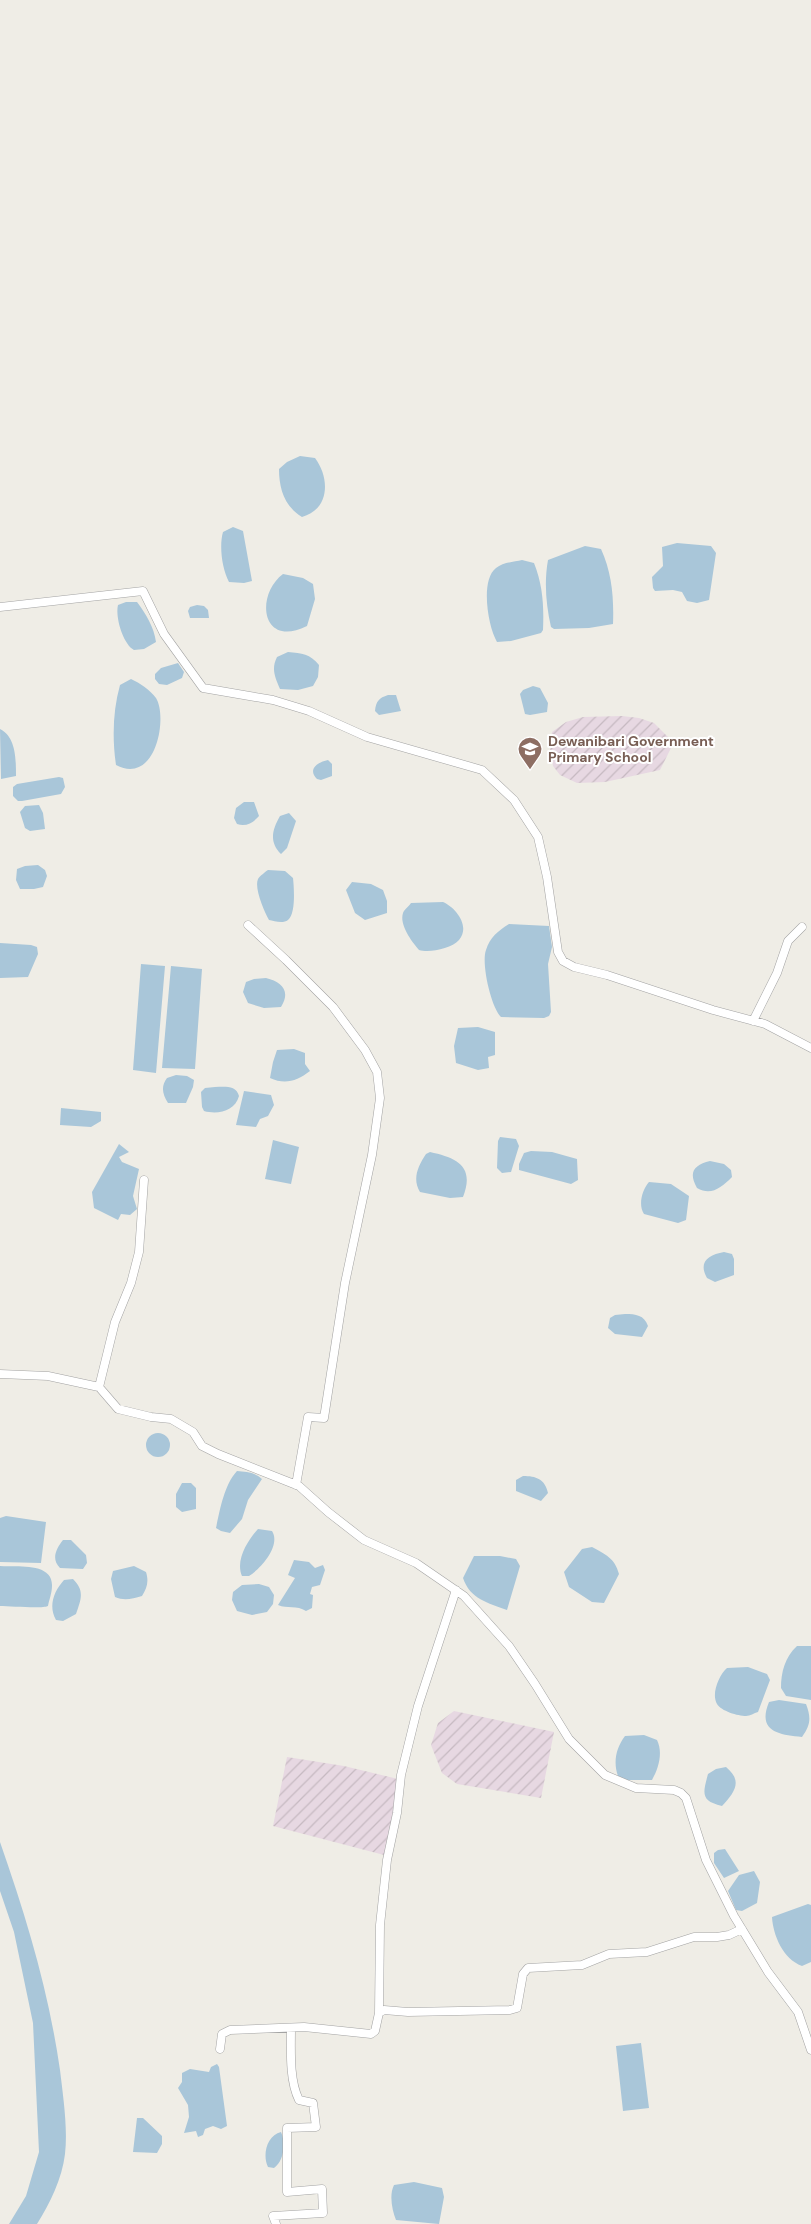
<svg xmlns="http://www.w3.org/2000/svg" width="811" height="2224" viewBox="0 0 811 2224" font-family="'DM Sans',sans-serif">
<defs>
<pattern id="industrial-furrows" width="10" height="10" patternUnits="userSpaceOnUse" patternTransform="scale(1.25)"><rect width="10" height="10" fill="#e7d8e2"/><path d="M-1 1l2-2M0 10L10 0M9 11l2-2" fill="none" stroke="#c6b9c1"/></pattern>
</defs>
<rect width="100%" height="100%" fill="#efede6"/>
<!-- industrial -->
<path fill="url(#industrial-furrows)" d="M 622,716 L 639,718 L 654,723 L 668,737 L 671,748 L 660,770 L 605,782 L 577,783 L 560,775 L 553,766 L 550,747 L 552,732 L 566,722 L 583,717 Z
M 454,1711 L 554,1732 L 541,1798 L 457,1784 L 442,1773 L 431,1745 L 438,1723 Z
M 287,1757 L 344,1766 L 398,1779 L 394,1819 L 384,1855 L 273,1826 Z"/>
<!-- water -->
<path fill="#a9c6d9" d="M 300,456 L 315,458 C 330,478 330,509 302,517 C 284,506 279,488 279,469 L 287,462 Z
M 233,527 L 243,531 L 252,581 L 244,583 L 229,582 C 222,569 219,546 223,532 Z
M 677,543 L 711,546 L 716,553 L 709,600 L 697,603 L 687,601 L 682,592 L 673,590 L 655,591 L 653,588 L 652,577 L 663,566 L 662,547 Z
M 585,546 L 601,549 C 612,573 614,598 613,624 L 589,628 L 554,629 L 551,627 C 546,605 544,582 548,560 Z
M 522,560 L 534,563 C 543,586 544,606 543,630 L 541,633 L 511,641 L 497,642 C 488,627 480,580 496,568 C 503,562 514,562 522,560 Z
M 283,574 L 303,578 L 313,584 L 315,599 L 307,626 C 261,649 255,595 283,574 Z
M 126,602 L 137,602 C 146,614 154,627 156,642 L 144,649 L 134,650 C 123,644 115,617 118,605 Z
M 197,605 L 204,606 L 208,610 L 209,618 L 190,618 L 188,611 L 190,607 Z
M 288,652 C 302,653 310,654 319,665 L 318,677 L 313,686 L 298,690 L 280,689 C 275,677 271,669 277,657 Z
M 178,663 L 184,672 L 182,678 L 167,685 L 159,684 L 155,679 L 155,674 L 161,668 Z
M 131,679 C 140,683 150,690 156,698 C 168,717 156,786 116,765 C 112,738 113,710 120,685 Z
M 533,686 L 540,688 L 548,703 L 547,712 L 530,715 L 525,714 L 520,694 L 523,690 Z
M 388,695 L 396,695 L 401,711 L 379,715 L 375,711 C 376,701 379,698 388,695 Z
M 0,729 C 16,737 16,759 16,776 L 1,779 Z
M 328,760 L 332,764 L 332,776 L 321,780 L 317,779 C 307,769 318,762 328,760 Z
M 59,777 L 63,778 L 65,787 L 61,794 L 22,801 L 18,801 L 13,796 L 13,787 L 17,784 Z
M 244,802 L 254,802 L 259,816 C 253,823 246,827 237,824 L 234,818 L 236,808 Z
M 39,805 L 43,813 L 45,829 L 30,831 L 25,828 L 20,812 L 25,806 Z
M 289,813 L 296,821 L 287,848 L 281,854 C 269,842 272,830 280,816 Z
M 38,865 L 45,870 L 47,876 L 43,887 L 34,889 L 20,889 L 16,880 L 17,869 L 25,866 Z
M 268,870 L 285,871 L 293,878 C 294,887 296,914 288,920 C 283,924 274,921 269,920 C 264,911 254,888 258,879 C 260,876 265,872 268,870 Z
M 352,882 L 371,884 L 383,890 L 387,901 L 387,913 L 365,920 L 355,913 L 346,890 Z
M 443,902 C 455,907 471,926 459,940 C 451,949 429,953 419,950 C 412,942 399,925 403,913 C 404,910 409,906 411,903 Z
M 509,924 L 549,926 L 552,947 L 548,964 L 551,1012 L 549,1016 L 544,1018 L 501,1017 C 491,1007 481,963 486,950 C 490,937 498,931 509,924 Z
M 0,943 L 31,945 L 37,947 L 38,954 L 28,977 L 0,978 Z
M 141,964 L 165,966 L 156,1073 L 133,1070 Z
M 171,966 L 202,969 L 195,1069 L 162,1068 Z
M 266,978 C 282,982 291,991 281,1007 L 264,1008 L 248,1003 L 243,992 L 246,982 L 254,979 Z
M 478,1027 L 495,1032 L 495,1055 L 488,1057 L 489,1068 L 478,1070 L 456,1063 L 454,1046 L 458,1028 Z
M 294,1049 L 305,1053 L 305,1064 L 310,1071 C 297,1081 285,1085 270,1078 L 273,1062 L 277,1050 Z
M 176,1075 L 187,1076 L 194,1080 L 193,1087 L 186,1103 L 168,1103 C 162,1094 161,1086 167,1078 Z
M 215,1087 C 225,1087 236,1085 239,1096 C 235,1111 218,1115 204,1111 L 202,1107 L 201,1092 L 205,1088 Z
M 244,1091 L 271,1095 L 274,1105 L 268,1116 L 260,1119 L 256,1127 L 236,1125 Z
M 61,1108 L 101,1112 L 101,1121 L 91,1127 L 60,1125 Z
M 500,1137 L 516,1139 L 519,1146 L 511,1172 L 502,1173 L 497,1168 L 498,1141 Z
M 273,1140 L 299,1147 L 291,1184 L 265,1179 Z
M 119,1144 L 129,1152 L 119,1157 L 122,1162 L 139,1169 L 133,1196 L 137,1209 L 130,1215 L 121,1214 L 118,1220 L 94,1208 L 92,1192 Z
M 531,1151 L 552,1152 L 577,1159 L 578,1180 L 571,1184 L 519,1170 L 519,1164 L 524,1153 Z
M 430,1152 C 457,1158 475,1166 463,1197 L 450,1198 L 420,1192 C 412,1179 418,1166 426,1154 Z
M 710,1161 L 724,1164 L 731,1170 L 732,1177 C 721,1188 711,1196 697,1188 C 688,1172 694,1165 710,1161 Z
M 649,1182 L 671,1184 L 689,1196 L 686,1220 L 678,1223 L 644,1214 C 638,1205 642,1190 649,1182 Z
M 724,1252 L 732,1254 L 734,1259 L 734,1275 L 715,1282 L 707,1278 C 698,1262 708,1255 724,1252 Z
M 625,1314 C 636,1314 644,1315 648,1326 L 642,1337 L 615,1334 L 608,1328 L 610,1318 L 615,1315 Z
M146 1445a12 12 0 1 1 24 0a12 12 0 1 1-24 0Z
M 237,1471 C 246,1472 255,1472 262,1479 L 248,1500 L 242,1519 L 230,1533 L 221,1531 L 216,1528 C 220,1510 224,1485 237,1471 Z
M 523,1476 C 536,1476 545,1479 548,1493 L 541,1501 L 516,1491 L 516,1480 Z
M 182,1483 L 191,1483 L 196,1488 L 196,1509 L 182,1512 L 176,1507 L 176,1494 Z
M 6,1516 L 46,1522 L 41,1563 L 0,1562 L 0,1518 Z
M 258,1529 L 272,1531 C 281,1545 262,1568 249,1576 L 242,1576 C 235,1560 248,1540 258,1529 Z
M 63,1540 L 71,1540 L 86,1555 L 87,1563 L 83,1569 L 60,1568 C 51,1559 56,1549 63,1540 Z
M 592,1547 C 605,1554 615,1558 619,1574 L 604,1603 L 592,1602 L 569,1587 L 564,1572 L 582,1549 Z
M 474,1556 L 500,1556 L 516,1559 L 520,1566 L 507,1610 C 488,1603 470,1599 463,1578 Z
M 294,1560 L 309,1562 L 315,1568 L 323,1565 L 325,1570 L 320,1585 L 312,1587 L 310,1594 L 313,1595 L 312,1608 L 306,1611 C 297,1605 287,1609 278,1605 L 295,1578 L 288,1575 Z
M 0,1566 C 17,1567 53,1562 52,1586 C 52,1593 49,1600 48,1606 C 42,1609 10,1606 0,1606 Z
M 134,1566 L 146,1572 C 149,1582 147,1588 142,1596 C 132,1599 124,1601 115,1597 L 111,1579 L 113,1571 Z
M 73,1579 C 85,1591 81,1599 76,1614 L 63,1621 L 56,1620 C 48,1606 54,1591 64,1580 Z
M 259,1584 L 269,1587 L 274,1595 L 273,1604 L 267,1612 L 252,1615 L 237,1611 L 232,1600 L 233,1592 L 242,1585 Z
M 797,1646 L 811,1646 L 811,1700 L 786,1696 L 781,1688 C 781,1672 785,1657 797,1646 Z
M 748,1667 L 767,1674 L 770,1680 L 758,1712 C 754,1713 750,1716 746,1716 C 738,1716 721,1711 717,1704 C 711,1694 719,1675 727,1668 Z
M 779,1700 L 806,1704 C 811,1717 811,1725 802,1737 C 778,1735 757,1731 769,1702 Z
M 644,1735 L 657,1740 C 663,1752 659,1768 652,1780 L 626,1780 L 618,1776 C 613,1762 616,1748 625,1736 Z
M 726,1767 C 743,1781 735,1792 722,1806 C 700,1801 703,1793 708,1774 L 716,1769 Z
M 0,1842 C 27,1920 48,1988 60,2070 C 63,2096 68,2128 65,2154 C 62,2179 50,2203 37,2224 L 9,2224 L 26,2196 L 39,2152 L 33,2023 L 14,1932 L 0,1891 Z
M 725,1849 L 739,1871 L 724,1878 L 714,1863 L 714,1853 L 718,1850 Z
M 754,1871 L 760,1882 L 757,1903 L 742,1911 L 736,1910 L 728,1891 L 739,1875 Z
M 808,1904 L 811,1905 L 811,1962 L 802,1966 C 783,1959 773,1935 772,1917 Z
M 641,2043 L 649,2108 L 623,2111 L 616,2046 Z
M 217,2064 L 219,2067 L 227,2126 L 221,2129 L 213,2126 L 205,2129 L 203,2135 L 198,2137 L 196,2131 L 184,2133 L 189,2117 L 188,2105 L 178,2088 L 182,2082 L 182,2073 L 190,2069 L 209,2072 L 211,2067 Z
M 137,2118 L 143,2118 L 162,2136 L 162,2144 L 157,2153 L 133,2152 Z
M 281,2132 C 286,2143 284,2161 274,2168 L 268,2167 C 262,2155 267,2135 281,2132 Z
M 414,2182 L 442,2188 L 444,2197 L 439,2224 L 396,2220 C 392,2210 389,2195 394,2185 Z"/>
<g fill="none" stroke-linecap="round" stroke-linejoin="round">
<defs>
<path id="minor" d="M 0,607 L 143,591 L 164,634 L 203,688 L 273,700 L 309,711 L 367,737 L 482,770 L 514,800 L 538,837 L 547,877 L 558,952 L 563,961 L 574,967 L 607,975 L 713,1010 L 765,1024 L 811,1048
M 248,925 L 286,960 L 333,1007 L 365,1050 L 377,1072 L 380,1098 L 372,1155 L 345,1283 L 324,1418 L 308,1417 L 296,1485
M 753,1021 L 777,973 L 788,941 L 802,927
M 0,1374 L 48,1376 L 99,1387 L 118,1409 L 151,1417 L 171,1419 L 193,1432 L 202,1446 L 218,1454 L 299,1486 L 328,1512 L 364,1540 L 416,1563 L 464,1596 L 509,1646 L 535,1684 L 569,1739 L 605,1775 L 636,1788 L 674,1790 L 681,1793 L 686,1798 L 706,1860 L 734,1916 L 768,1972 L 798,2012 L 811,2050
M 99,1387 L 115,1322 L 131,1283 L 139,1252 L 144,1180
M 379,2013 L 380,1925 L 387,1860 L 397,1813 L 401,1775 L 418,1706 L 456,1590
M 220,2049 L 222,2034 L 230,2030 L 304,2027 L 371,2034 L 375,2031 L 379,2013 L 384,2010 L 408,2012 L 510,2010 L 517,2008 L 523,1974 L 528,1968 L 582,1965 L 609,1954 L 647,1952 L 694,1937 L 717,1937 L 729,1935 L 742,1929
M 276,2224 L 273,2216 L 323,2213 L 322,2189 L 287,2192 L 287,2128 L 316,2127 L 313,2103 L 299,2100 C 289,2080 291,2050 291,2028"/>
</defs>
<!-- minor casing -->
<use href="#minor" stroke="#a3a3a3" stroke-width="9"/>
<!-- minor -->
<use href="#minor" stroke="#fff" stroke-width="8"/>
</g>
<!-- icons -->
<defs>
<symbol id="school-pin" viewBox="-11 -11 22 30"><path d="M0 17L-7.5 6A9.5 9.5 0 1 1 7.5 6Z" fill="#8d6e63" stroke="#fff"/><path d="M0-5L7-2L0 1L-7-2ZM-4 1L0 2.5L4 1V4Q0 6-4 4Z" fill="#fff"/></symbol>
</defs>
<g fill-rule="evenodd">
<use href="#school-pin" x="516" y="735" width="28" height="38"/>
</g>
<g text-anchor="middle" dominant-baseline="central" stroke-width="4" stroke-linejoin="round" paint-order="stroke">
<!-- education labels -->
<g font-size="14" font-weight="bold" fill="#785e54" stroke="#fff" text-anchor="start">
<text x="548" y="741">Dewanibari Government<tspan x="548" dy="16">Primary School</tspan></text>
</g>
</g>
</svg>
